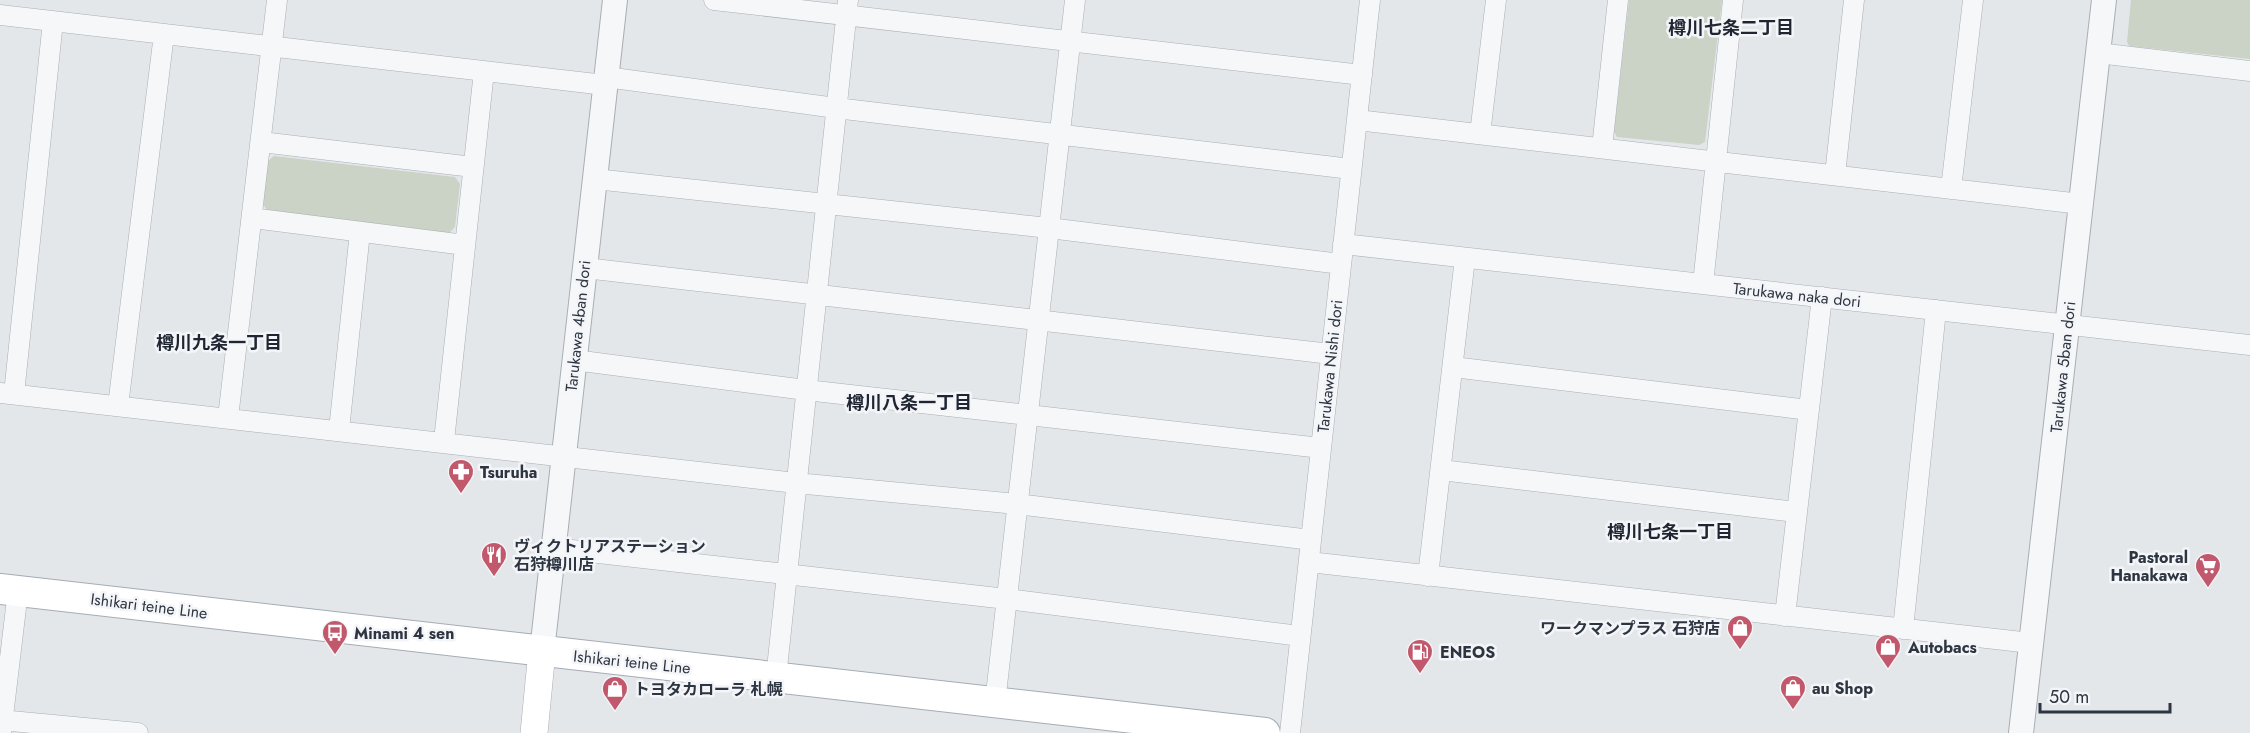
<svg xmlns="http://www.w3.org/2000/svg" width="2250" height="733" viewBox="0 0 2250 733" font-family="Jost,'Noto Sans JP',sans-serif">
<rect width="100%" height="100%" fill="#e4e7ea"/>
<!-- green -->
<path fill="#cad3c6" d="M 1629,0 L 1722,0 L 1705,142 L 1699,145 L 1617,137 L 1614,132 Z
M 2131,0 L 2250,0 L 2250,59 L 2129,46 L 2127,42 Z
M 274,156 L 455,177 L 460,184 L 455,227 L 449,233 L 267,210 L 263,204 L 268,161 Z"/>
<g fill="none" stroke-linecap="round" stroke-linejoin="round">
<defs>
<path id="minor" d="M 714,0 L 1362,75
M 0,15 L 605,85
M 2098,53 L 2250,71
M 606,77 L 836,108 L 1351,169
M 1357,120 L 2081,204
M 1480,134 L 1496,0
M 261,142 L 473,167
M 1602,148 L 1618,0
M 1835,175 L 1854,0
M 595,179 L 1049,228 L 1341,264
M 1951,189 L 1973,0
M 252,218 L 465,245
M 1343,244 L 2250,345
M 585,268 L 1331,354
M 1703,284 L 1733,0
M 574,360 L 806,390 L 1321,448
M 1453,367 L 1809,410
M 0,393 L 796,483 L 1017,504 L 1311,540
M 14,394 L 53,21
M 118,406 L 164,34
M 228,418 L 277,0
M 339,430 L 360,232
M 444,441 L 484,71
M 1441,470 L 1796,512
M 554,548 L 1007,599 L 1300,636
M 1309,562 L 2031,643
M 1428,576 L 1465,258
M 1785,616 L 1822,297
M 1903,629 L 1936,310
M 776,678 L 848,0
M 995,703 L 1075,0
M 0,720 L 138,733
M 1,733 L 18,591
M 1290,733 L 1370,0"/>
<path id="tertiary" d="M 542,651 L 615,0
M 2021,733 L 2104,0"/>
<path id="secondary" d="M 534,733 L 542,651"/>
<path id="primary" d="M 0,589 L 1265,733"/>
</defs>
<!-- minor casing -->
<use href="#minor" stroke="#a9aeb4" stroke-width="21"/>
<!-- tertiary casing -->
<use href="#tertiary" stroke="#a9aeb4" stroke-width="26"/>
<!-- secondary casing -->
<use href="#secondary" stroke="#a9aeb4" stroke-width="28"/>
<!-- primary casing -->
<use href="#primary" stroke="#a5acb5" stroke-width="32"/>
<!-- minor -->
<use href="#minor" stroke="#f6f7f9" stroke-width="20"/>
<!-- tertiary -->
<use href="#tertiary" stroke="#f6f7f9" stroke-width="24"/>
<!-- secondary -->
<use href="#secondary" stroke="#fff" stroke-width="27"/>
<!-- primary -->
<use href="#primary" stroke="#fff" stroke-width="30"/>
</g>
<!-- icons -->
<defs>
<symbol id="pharmacy-pin" viewBox="-11 -11 22 30"><path d="M0 17L-7.5 6A9.5 9.5 0 1 1 7.5 6Z" fill="#c1586b" stroke="#f4f5f8"/><path d="M-2-6h4v4h4v4h-4v4h-4v-4h-4v-4h4Z" fill="#fff"/></symbol>
<symbol id="restaurant-pin" viewBox="-11 -11 22 30"><path d="M0 17L-7.5 6A9.5 9.5 0 1 1 7.5 6Z" fill="#c1586b" stroke="#f4f5f8"/><path d="M-5-6h1v4h1v-4h1v4h1v-4h1v5L-1.5 .5V6h-2V.5L-5-1ZM5-6V6H3V1.5H1.5Q1.5-4 5-6Z" fill="#fff"/></symbol>
<symbol id="supermarket-pin" viewBox="-11 -11 22 30"><path d="M0 17L-7.5 6A9.5 9.5 0 1 1 7.5 6Z" fill="#c1586b" stroke="#f4f5f8"/><path d="M-6-5.5h2.5l.6 2H6L4.5 2H-2.5L-4.4-4H-6ZM-1.5 3.2a1.3 1.3 0 1 0 .1 0ZM3 3.2a1.3 1.3 0 1 0 .1 0Z" fill="#fff"/></symbol>
<symbol id="shop-pin" viewBox="-11 -11 22 30"><path d="M0 17L-7.5 6A9.5 9.5 0 1 1 7.5 6Z" fill="#c1586b" stroke="#f4f5f8"/><path d="M-5-2.5h2.3a2.7 3.5 0 0 1 5.4 0H5L5.5 6h-11ZM-1.5-2.5h3a1.5 2.3 0 0 0-3 0Z" fill="#fff"/></symbol>
<symbol id="bus-pin" viewBox="-11 -11 22 30"><path d="M0 17L-7.5 6A9.5 9.5 0 1 1 7.5 6Z" fill="#c1586b" stroke="#f4f5f8"/><path d="M-5-6H5V4H4V6H2V4H-2V6H-4V4H-5ZM-3.5-4V0h7V-4ZM-3.5 1.2v1.5H-2V1.2ZM2 1.2v1.5H3.5V1.2Z" fill="#fff"/></symbol>
<symbol id="fuel-pin" viewBox="-11 -11 22 30"><path d="M0 17L-7.5 6A9.5 9.5 0 1 1 7.5 6Z" fill="#c1586b" stroke="#f4f5f8"/><path d="M-5.5-6h7V0h2V4h1.3V-2.5L3-4.5l.8-.8L6-3V5H2.5V1h-1V6h-7ZM-4.2-4.7v3.2H.2V-4.7Z" fill="#fff"/></symbol>
</defs>
<g fill-rule="evenodd">
<use href="#pharmacy-pin" x="446" y="457" width="30" height="40"/>
<use href="#restaurant-pin" x="479" y="540" width="30" height="40"/>
<use href="#supermarket-pin" x="2193" y="551" width="30" height="40"/>
<use href="#shop-pin" x="1725" y="613" width="30" height="40"/>
<use href="#bus-pin" x="320" y="618" width="30" height="40"/>
<use href="#shop-pin" x="1873" y="632" width="30" height="40"/>
<use href="#fuel-pin" x="1405" y="637" width="30" height="40"/>
<use href="#shop-pin" x="1778" y="673" width="30" height="40"/>
<use href="#shop-pin" x="600" y="674" width="30" height="40"/>
</g>
<g text-anchor="middle" dominant-baseline="central" stroke-width="5" stroke-linejoin="round" paint-order="stroke">
<!-- street labels -->
<g font-size="16" fill="#2d3541" stroke="#f4f5f8">
<text transform="translate(1797 295) rotate(6)">Tarukawa naka dori</text>
<text transform="translate(578 326) rotate(-84)">Tarukawa 4ban dori</text>
<text transform="translate(1330 366) rotate(-84)">Tarukawa Nishi dori</text>
<text transform="translate(2063 367) rotate(-84)">Tarukawa 5ban dori</text>
<text transform="translate(149 606) rotate(7)">Ishikari teine Line</text>
<text transform="translate(632 662) rotate(6)">Ishikari teine Line</text>
</g>
<!-- poi labels -->
<g font-size="16" font-weight="bold" fill="#2d3541" stroke="#f4f5f8" text-anchor="start">
<text x="480" y="472">Tsuruha</text>
<text x="514" y="546">ヴィクトリアステーション<tspan x="514" dy="18">石狩樽川店</tspan></text>
<text x="2188" y="557" text-anchor="end">Pastoral<tspan x="2188" dy="18">Hanakawa</tspan></text>
<text x="1720" y="628" text-anchor="end">ワークマンプラス 石狩店</text>
<text x="354" y="633">Minami 4 sen</text>
<text x="1908" y="647">Autobacs</text>
<text x="1440" y="652">ENEOS</text>
<text x="1812" y="688">au Shop</text>
<text x="634" y="689">トヨタカローラ 札幌</text>
</g>
<!-- neighbourhood labels -->
<g font-size="18" font-weight="bold" fill="#1f2632" stroke="#f4f5f8">
<text x="1731" y="28">樽川七条二丁目</text>
<text x="219" y="343">樽川九条一丁目</text>
<text x="909" y="403">樽川八条一丁目</text>
<text x="1670" y="532">樽川七条一丁目</text>
</g>
</g>
<!-- scale -->
<path d="M2040 703v9h130v-9" fill="none" stroke="#2d3541" stroke-width="3"/>
<text x="2049" y="703" font-size="18" fill="#2d3541" stroke="#f4f5f8" stroke-width="4.5" paint-order="stroke">50 m</text>
</svg>
